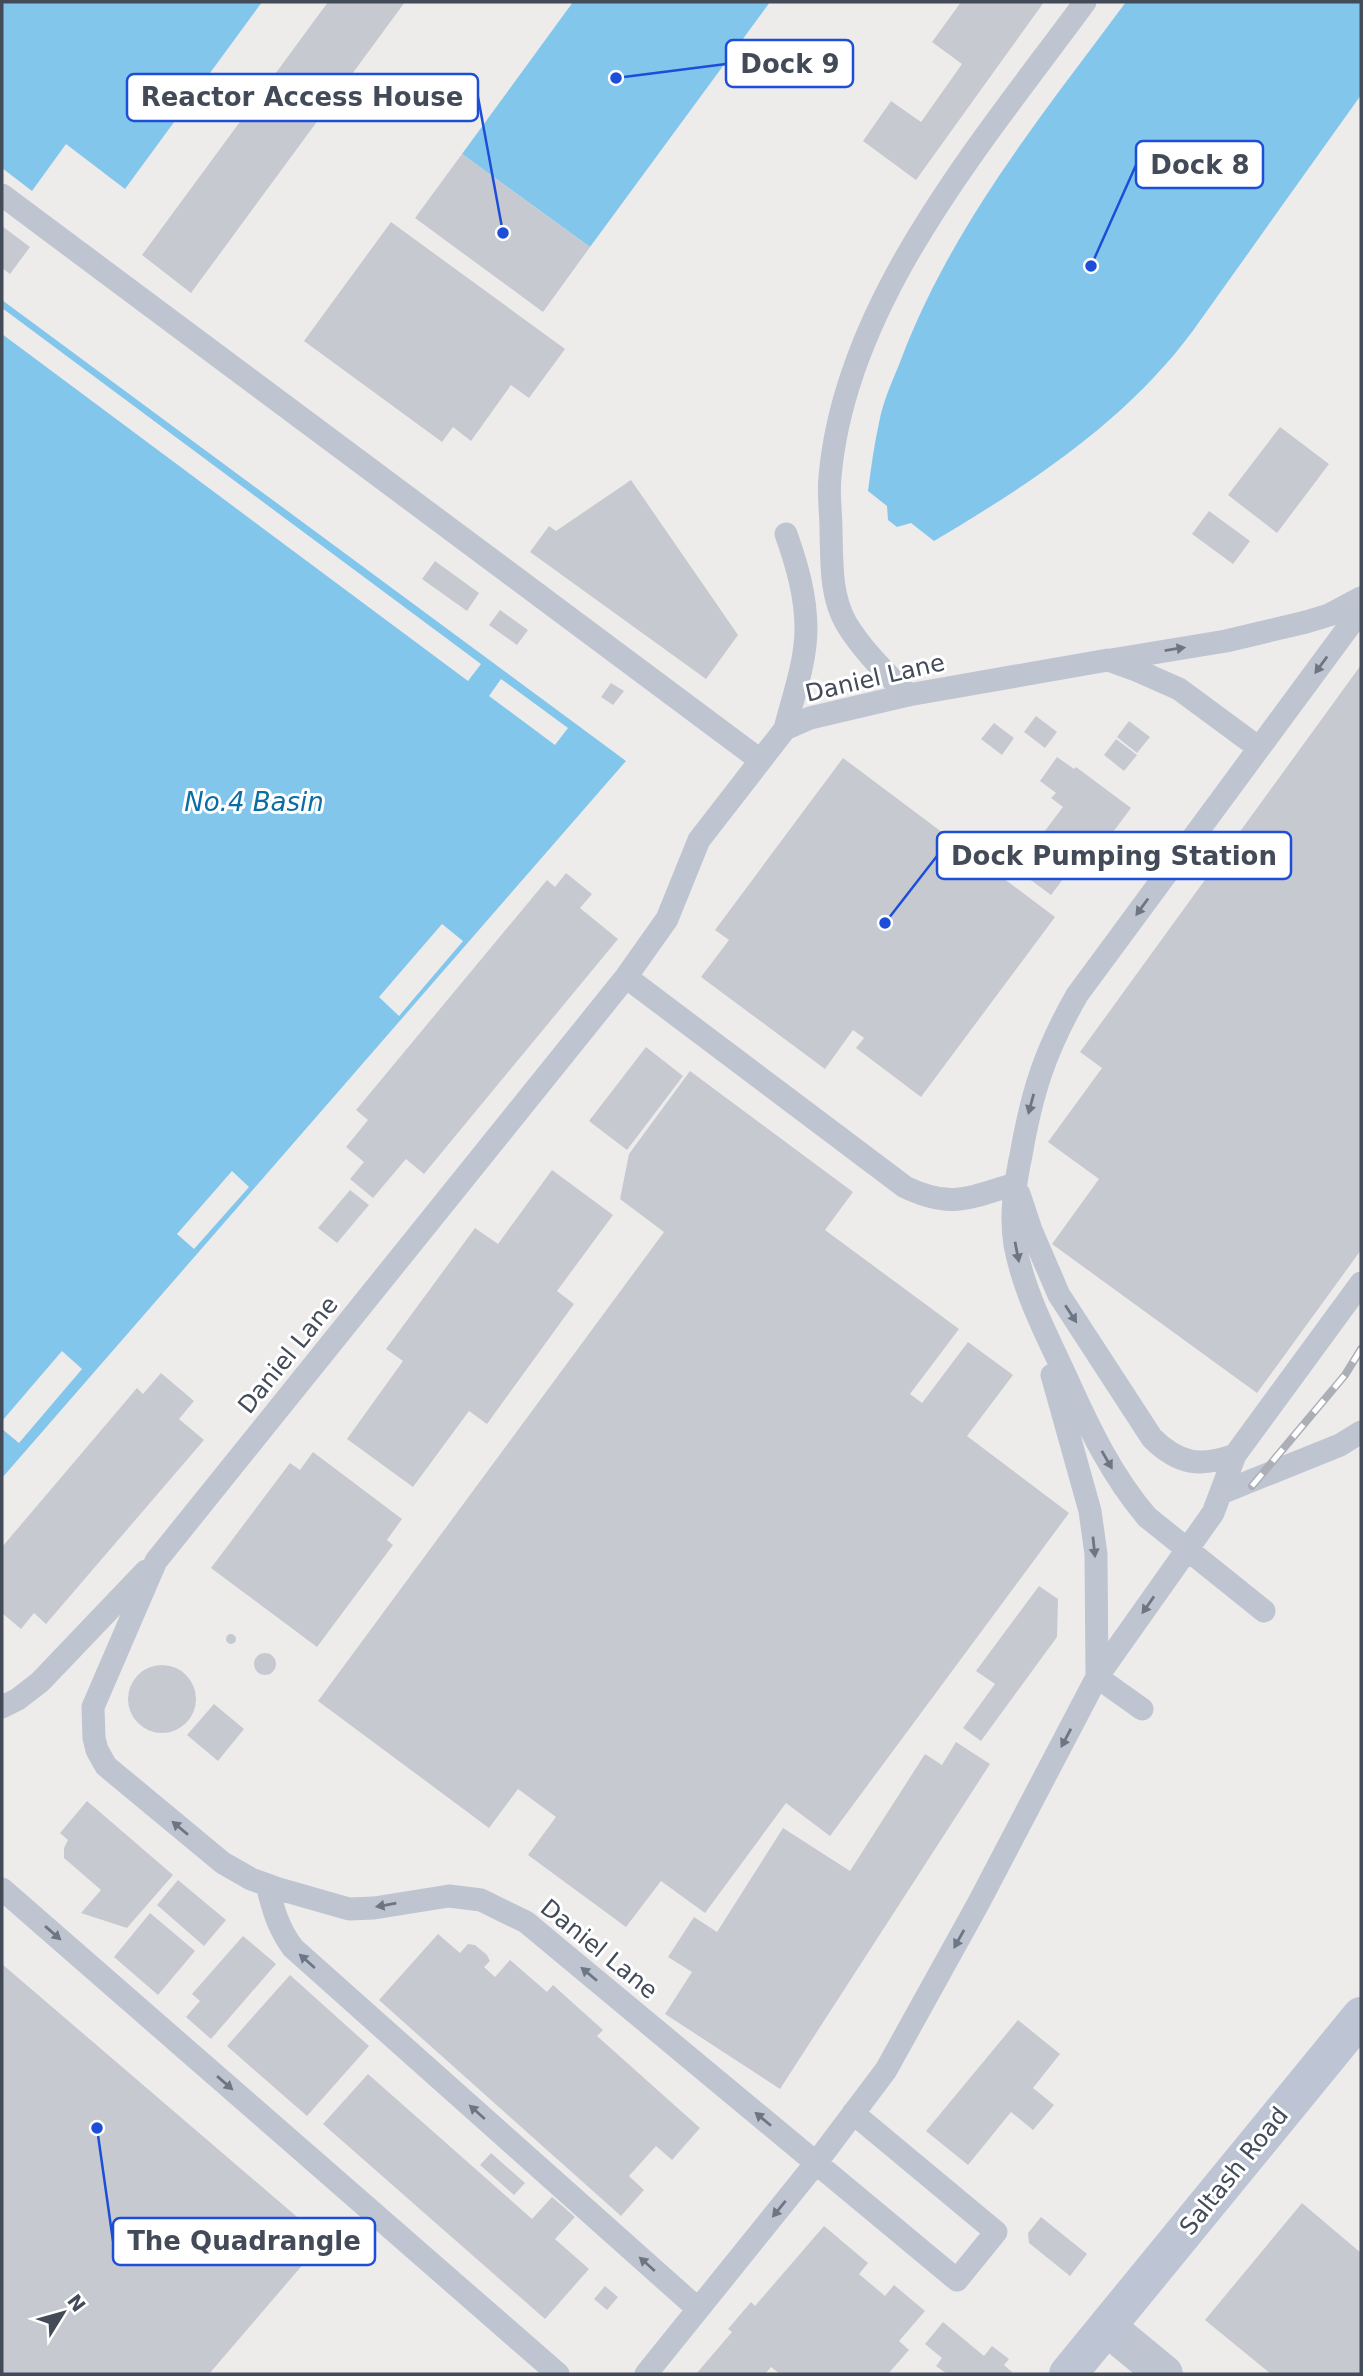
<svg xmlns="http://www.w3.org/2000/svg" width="1363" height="2376" viewBox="0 0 1363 2376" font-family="'DejaVu Sans',sans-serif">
<rect width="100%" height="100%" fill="#eeebeb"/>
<!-- water -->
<path fill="#83c6ec" d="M 2,2 L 262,2 L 125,189 L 66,144 L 32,191 L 2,168 Z
M 573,2 L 770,2 L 590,247 L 462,154 Z
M 1126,2 L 1361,2 L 1361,95 L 1192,332 C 1125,422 1030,484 934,541 L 911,523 L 897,527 L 888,520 L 887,506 L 868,491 C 871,468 874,445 879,423 C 883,400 894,378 902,357 C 953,224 1042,115 1126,2 Z
M 2,300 L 626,761 L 2,1478 Z"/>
<!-- pier -->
<path fill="#eeebeb" d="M 2,308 L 481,664 L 468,681 L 2,334 Z
M 501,679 L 568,728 L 555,745 L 489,696 Z
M 442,924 L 463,941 L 399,1016 L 379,997 Z
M 232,1171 L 249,1187 L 194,1249 L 177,1234 Z
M 62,1351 L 82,1369 L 19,1443 L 2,1429 L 2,1421 Z"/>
<!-- building -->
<path fill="#c7c9d1" d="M 328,2 L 405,2 L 191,293 L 142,255 Z
M 961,2 L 1044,2 L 916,180 L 863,141 L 891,101 L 921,122 L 962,64 L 932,42 Z
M 462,154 L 590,247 L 543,312 L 415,218 Z
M 391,222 L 565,349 L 529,398 L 511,385 L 471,441 L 453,427 L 442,442 L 304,341 Z
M 2,226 L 30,247 L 10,274 L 2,268 Z
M 1280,427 L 1329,464 L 1277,533 L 1228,495 Z
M 631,480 L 738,635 L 706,679 L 530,552 L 549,526 L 556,531 Z
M 1209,511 L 1250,541 L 1233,564 L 1192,534 Z
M 435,561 L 479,593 L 467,611 L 422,579 Z
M 500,610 L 528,630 L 517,645 L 489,625 Z
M 1361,665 L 1361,1250 L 1257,1393 L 1052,1244 L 1099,1179 L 1048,1142 L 1102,1068 L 1080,1052 Z
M 611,683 L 624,691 L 613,705 L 601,697 Z
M 1036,716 L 1057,732 L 1045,748 L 1024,732 Z
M 1129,721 L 1150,737 L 1137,753 L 1117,737 Z
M 994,723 L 1014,738 L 1002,755 L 981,739 Z
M 1116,739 L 1137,755 L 1124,771 L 1104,755 Z
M 1057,757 L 1074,769 L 1076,767 L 1131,808 L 1107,840 L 1098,833 L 1051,895 L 1016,869 L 1063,807 L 1051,798 L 1056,793 L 1040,781 Z
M 843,758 L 1055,917 L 921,1097 L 856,1048 L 864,1038 L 853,1030 L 825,1069 L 701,977 L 729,940 L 715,930 Z
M 566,873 L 592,894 L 580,908 L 618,939 L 424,1174 L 406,1159 L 373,1198 L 350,1179 L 364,1162 L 346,1147 L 368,1120 L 356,1110 L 547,880 L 555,887 Z
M 646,1047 L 683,1076 L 627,1150 L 589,1121 Z
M 690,1071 L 853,1192 L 825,1230 L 959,1329 L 910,1394 L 922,1403 L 968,1342 L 1013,1375 L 967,1436 L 1069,1513 L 830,1836 L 786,1803 L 705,1913 L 661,1881 L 626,1927 L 528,1855 L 556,1817 L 518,1789 L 489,1828 L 318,1701 L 664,1232 L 620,1199 L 629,1154 Z
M 552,1170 L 613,1215 L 557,1291 L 574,1304 L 487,1424 L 469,1411 L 413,1487 L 347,1439 L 403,1361 L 386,1349 L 475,1228 L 498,1244 Z
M 350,1190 L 369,1205 L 337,1243 L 318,1228 Z
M 161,1373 L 194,1401 L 179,1419 L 204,1440 L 46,1624 L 34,1613 L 21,1629 L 2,1613 L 2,1547 L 137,1388 L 143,1394 Z
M 313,1452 L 402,1519 L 387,1540 L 393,1545 L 317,1647 L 211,1568 L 290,1463 L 300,1470 Z
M 1039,1586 L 1058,1599 L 1057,1637 L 981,1741 L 963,1728 L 995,1684 L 976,1671 Z
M226 1639a5 5 0 1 1 10 0a5 5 0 1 1-10 0Z
M254 1664a11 11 0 1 1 22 0a11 11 0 1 1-22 0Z
M128 1699a34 34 0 1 1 68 0a34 34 0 1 1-68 0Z
M 214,1704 L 244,1729 L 218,1761 L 187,1735 Z
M 956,1742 L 990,1764 L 780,2089 L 665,2014 L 692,1972 L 668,1957 L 694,1917 L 717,1932 L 783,1828 L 850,1871 L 925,1754 L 942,1765 Z
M 87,1801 L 173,1875 L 127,1928 L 81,1913 L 101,1890 L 64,1858 L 64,1848 L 68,1840 L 60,1833 Z
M 178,1880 L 226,1920 L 204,1946 L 157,1905 Z
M 150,1913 L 195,1951 L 158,1995 L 114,1957 Z
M 438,1934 L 460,1953 L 468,1944 L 475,1945 L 487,1955 L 490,1961 L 484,1967 L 495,1977 L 510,1960 L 547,1992 L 553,1985 L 603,2030 L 597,2036 L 700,2128 L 672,2160 L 656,2146 L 629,2176 L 644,2190 L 621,2216 L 379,2000 Z
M 243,1936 L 276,1964 L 211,2039 L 186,2017 L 200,2001 L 192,1994 Z
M 2,1964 L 324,2240 L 209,2374 L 2,2374 Z
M 290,1975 L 369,2046 L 307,2116 L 227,2046 Z
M 1018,2020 L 1060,2054 L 1033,2088 L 1054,2105 L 1033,2130 L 1011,2112 L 968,2165 L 926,2131 Z
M 368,2074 L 532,2219 L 552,2197 L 575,2217 L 555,2239 L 589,2269 L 545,2319 L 323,2124 Z
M 491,2153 L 525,2183 L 514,2195 L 480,2165 Z
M 1302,2203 L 1361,2253 L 1361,2374 L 1271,2374 L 1205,2320 Z
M 1041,2217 L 1087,2254 L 1070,2276 L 1029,2243 L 1028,2233 Z
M 824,2226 L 868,2263 L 859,2274 L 885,2296 L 894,2285 L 925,2311 L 899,2341 L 909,2350 L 888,2374 L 780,2374 L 771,2367 L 765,2374 L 696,2374 L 732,2332 L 728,2329 L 751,2302 L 755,2306 Z
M 605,2286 L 618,2297 L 607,2310 L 594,2299 Z
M 943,2322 L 984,2356 L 992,2346 L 1009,2359 L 1004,2365 L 1012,2372 L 1011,2374 L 947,2374 L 936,2366 L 942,2358 L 925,2344 Z"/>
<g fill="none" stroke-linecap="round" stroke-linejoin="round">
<!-- service -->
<path stroke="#bec5d1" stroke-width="23" d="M 2,195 L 760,760
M 1111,660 L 1226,641 L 1306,622 L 1329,615 L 1361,598
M 908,695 C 886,673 862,650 846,623 C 830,595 832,561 831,530 C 831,512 828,494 830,477 C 845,300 984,140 1085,2
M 785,729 C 793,697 806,662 806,629 C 806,596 797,565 786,534
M 626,977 L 905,1187 C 951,1209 969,1198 1015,1184
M 1019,1194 L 1031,1230 L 1059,1295 L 1152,1438 C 1179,1465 1201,1467 1235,1455
M 1052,1375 L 1090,1511 L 1096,1554 L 1097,1677
M 1221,1493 L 1340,1445 L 1361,1432
M 1264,1611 L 1147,1517 C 1112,1476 1089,1428 1067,1379 C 1047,1335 1024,1293 1015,1245 C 1010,1215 1015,1184 1021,1155 C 1032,1092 1045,1051 1077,995 L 1361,610
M 1097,1677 L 1142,1709
M 2,1707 L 18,1699 L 40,1682 L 146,1571
M 267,1885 C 273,1909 278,1928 293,1948 L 698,2309
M 2,1889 L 558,2374
M 853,2113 L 996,2232 L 957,2280 L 526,1922 L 481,1900 L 449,1896 L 374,1908 L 349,1909 L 279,1889 L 251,1879 L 223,1863 L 106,1766 L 97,1750 L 94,1738 L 93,1707 L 156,1561 L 626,977 L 667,919 L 699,840 L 785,729 L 810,718 L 908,695 L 1108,660 L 1136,670 L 1179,689 L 1259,748
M 646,2374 L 816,2163 L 886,2070 L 978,1904 L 1097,1677 L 1213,1513 L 1235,1455 L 1361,1283"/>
<!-- tertiary -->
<path stroke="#bec5d1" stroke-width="38" d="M 1107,2327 L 1164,2374"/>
<!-- secondary -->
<path stroke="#bdc5d5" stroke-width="38" d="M 1068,2374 L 1361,2016"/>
<defs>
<path id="rail" d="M 1252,1486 L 1345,1375 L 1361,1349"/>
</defs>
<!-- rail casing -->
<use href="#rail" stroke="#adafb6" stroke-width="8"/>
<!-- rail -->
<use href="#rail" stroke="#fff" stroke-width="5" stroke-dasharray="16" stroke-linecap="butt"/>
</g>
<!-- one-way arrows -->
<defs><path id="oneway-solid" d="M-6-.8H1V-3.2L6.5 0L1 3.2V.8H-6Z" transform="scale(1.75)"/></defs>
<g fill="#6e7683">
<use href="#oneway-solid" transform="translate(1175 649) rotate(-9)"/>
<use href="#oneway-solid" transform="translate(1321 665) rotate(126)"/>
<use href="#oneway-solid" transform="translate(1142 907) rotate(126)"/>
<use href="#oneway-solid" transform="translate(1031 1104) rotate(105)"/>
<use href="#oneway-solid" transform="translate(1017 1252) rotate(79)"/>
<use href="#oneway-solid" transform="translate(1071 1314) rotate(57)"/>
<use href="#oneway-solid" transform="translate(1107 1460) rotate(60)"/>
<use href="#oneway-solid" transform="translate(1094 1547) rotate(84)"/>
<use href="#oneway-solid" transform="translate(1148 1605) rotate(125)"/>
<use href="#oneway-solid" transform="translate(1066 1738) rotate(118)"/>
<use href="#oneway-solid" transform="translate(180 1828) rotate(-140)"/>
<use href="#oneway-solid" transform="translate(386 1905) rotate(170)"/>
<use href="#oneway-solid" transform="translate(53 1933) rotate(41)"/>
<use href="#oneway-solid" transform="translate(959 1939) rotate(119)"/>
<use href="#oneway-solid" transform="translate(307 1961) rotate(-138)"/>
<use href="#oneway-solid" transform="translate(589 1974) rotate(-140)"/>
<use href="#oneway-solid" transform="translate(225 2083) rotate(41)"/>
<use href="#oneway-solid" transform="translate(477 2112) rotate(-138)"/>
<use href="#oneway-solid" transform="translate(763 2119) rotate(-140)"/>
<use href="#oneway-solid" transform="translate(779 2209) rotate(129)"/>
<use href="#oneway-solid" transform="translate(647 2264) rotate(-138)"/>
</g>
<g text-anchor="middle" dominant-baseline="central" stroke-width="6" stroke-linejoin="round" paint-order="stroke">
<!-- street labels -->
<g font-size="24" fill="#434b59" stroke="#fff">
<text transform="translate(875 678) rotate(-13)">Daniel Lane</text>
<text transform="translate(288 1355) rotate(-51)">Daniel Lane</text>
<text transform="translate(599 1949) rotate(39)">Daniel Lane</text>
<text transform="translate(1234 2171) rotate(-51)">Saltash Road</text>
</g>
<!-- water labels -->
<g font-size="26" font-style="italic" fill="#0a6da5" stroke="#fff">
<text x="254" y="802">No.4 Basin</text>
</g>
</g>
<!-- callouts -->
<path fill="none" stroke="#1d4ed8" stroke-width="2.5" d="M616 78L726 64M503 233L478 97M1091 266L1136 165M885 923L937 856M97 2128L113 2241"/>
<g fill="#1d4ed8" stroke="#fff" stroke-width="2.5">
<circle cx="616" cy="78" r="7"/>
<circle cx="503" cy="233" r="7"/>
<circle cx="1091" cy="266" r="7"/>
<circle cx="885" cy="923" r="7"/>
<circle cx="97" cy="2128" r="7"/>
</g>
<g fill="#fff" stroke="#1d4ed8" stroke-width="2.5">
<rect x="726" y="40" width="127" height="47" rx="7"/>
<rect x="127" y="74" width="351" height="47" rx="7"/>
<rect x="1136" y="141" width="127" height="47" rx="7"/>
<rect x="937" y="832" width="354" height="47" rx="7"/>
<rect x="113" y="2218" width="262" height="47" rx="7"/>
</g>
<g font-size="26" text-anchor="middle" font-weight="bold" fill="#434b59">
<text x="790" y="73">Dock 9</text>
<text x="302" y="106">Reactor Access House</text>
<text x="1200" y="174">Dock 8</text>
<text x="1114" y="865">Dock Pumping Station</text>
<text x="244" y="2250">The Quadrangle</text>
</g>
<!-- border -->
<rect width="1363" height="2376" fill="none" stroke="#434b59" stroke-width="7"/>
<!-- north arrow -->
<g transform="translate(63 2313) rotate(53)" stroke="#ffffff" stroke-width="5" paint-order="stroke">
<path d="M0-5L12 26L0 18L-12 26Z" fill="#434b59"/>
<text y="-10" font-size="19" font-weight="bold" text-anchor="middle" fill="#434b59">N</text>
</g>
</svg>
